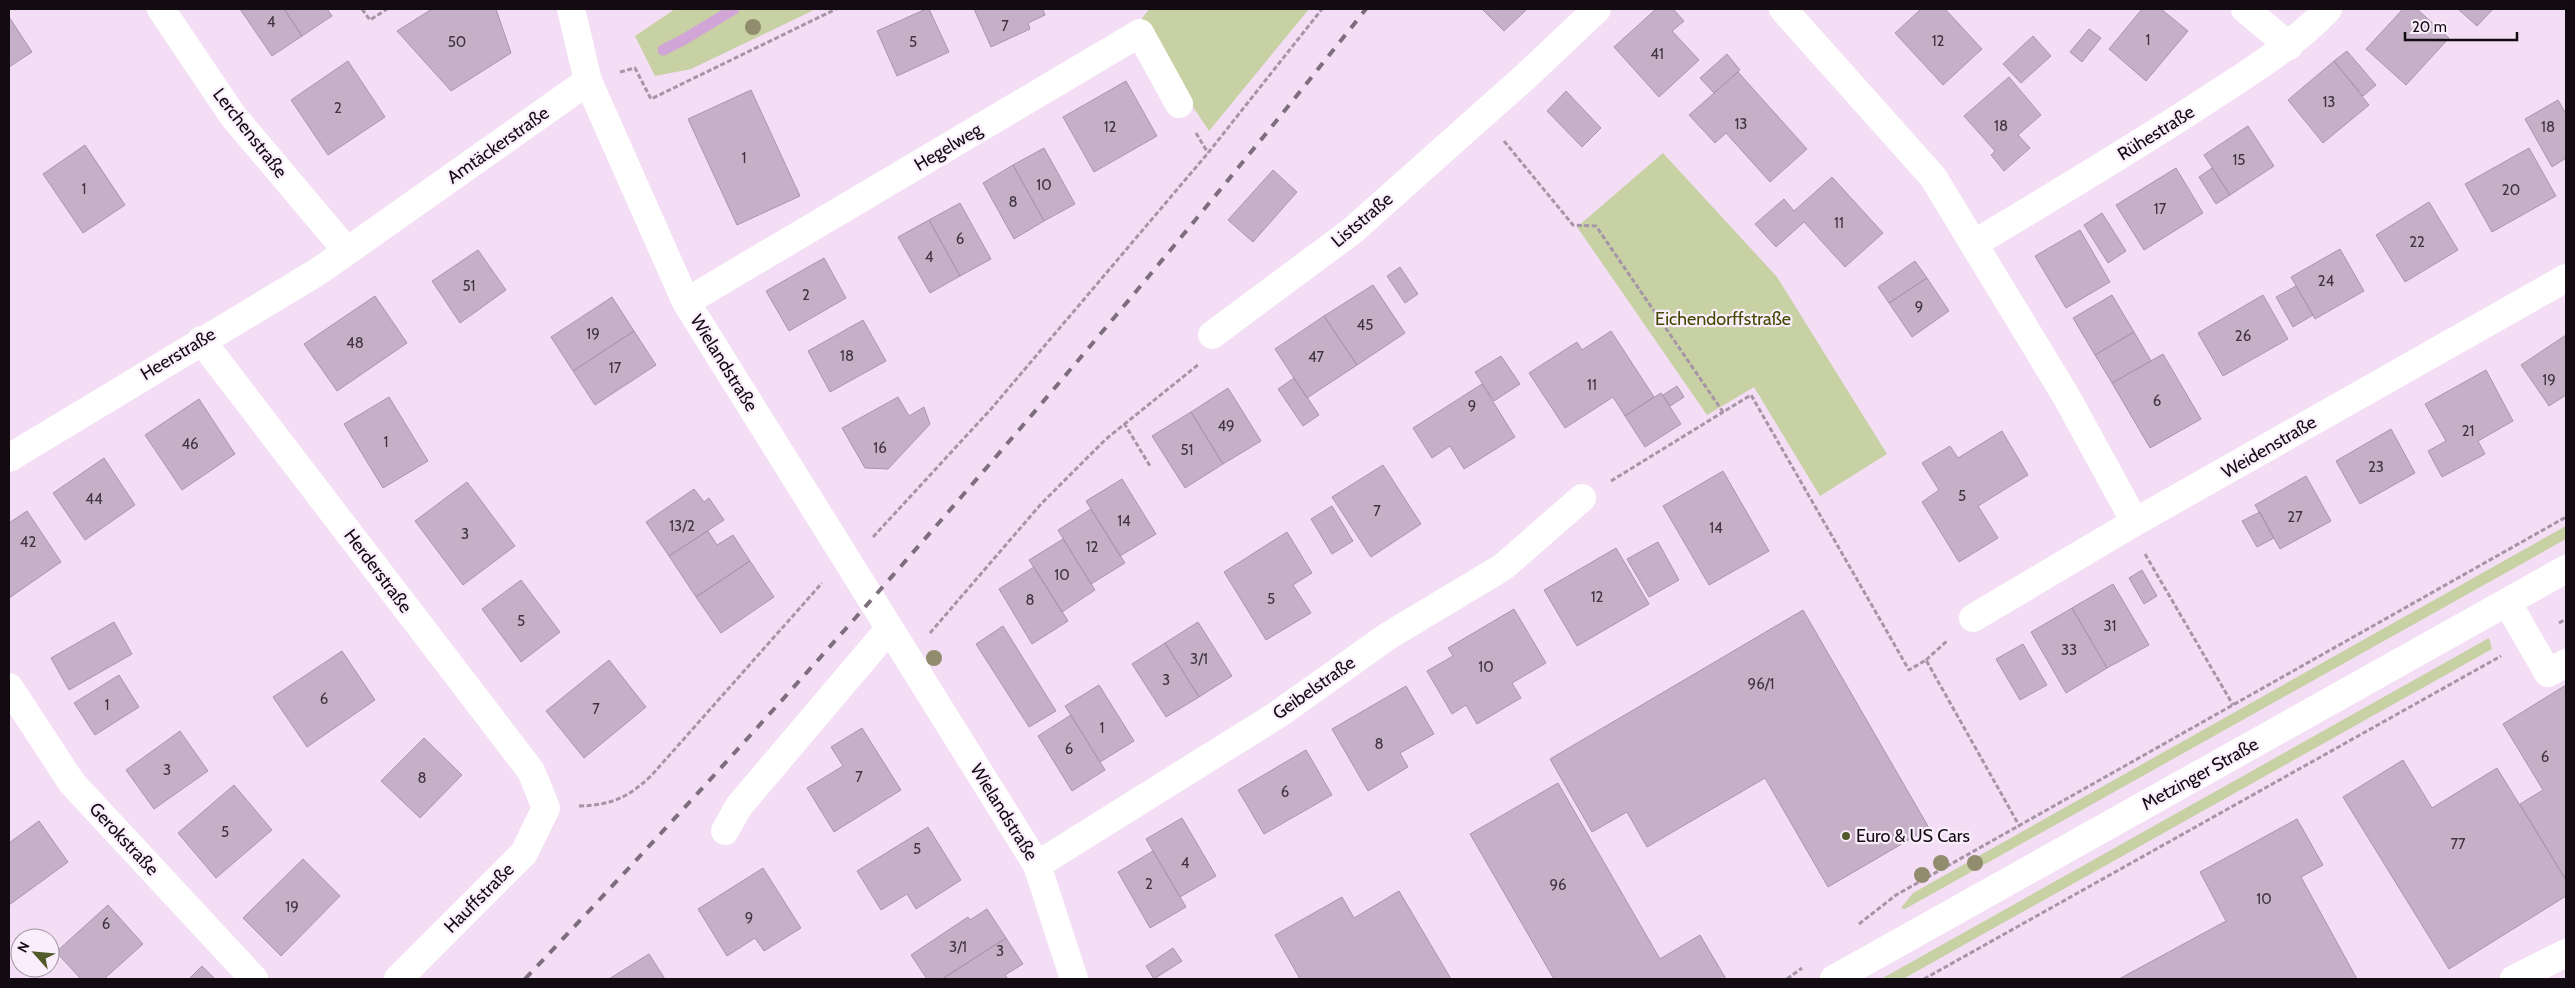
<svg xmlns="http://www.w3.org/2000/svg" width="2575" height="988" viewBox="0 0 2575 988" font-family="Cabin,sans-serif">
<rect width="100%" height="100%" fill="#f3def5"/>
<!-- green -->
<path fill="#c8d1a4" d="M 675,9 L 816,9 L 691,69 L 655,76 L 635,36 Z
M 1149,9 L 1309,9 L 1209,131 L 1138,24 Z
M 1663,153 L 1777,277 L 1887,454 L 1820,496 L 1754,387 L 1707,415 L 1577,227 Z
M 2566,526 L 2566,539 L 1905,909 L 1901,908 L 1913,893 Z
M 2489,638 L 2492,649 L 1903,979 L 1881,979 Z"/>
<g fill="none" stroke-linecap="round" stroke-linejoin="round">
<!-- stream -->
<path stroke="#d1a6d6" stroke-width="11" d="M 663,50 L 683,40 L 734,9"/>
</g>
<!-- building -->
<path fill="#c5b0c7" stroke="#aa96ac" d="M 240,9 L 284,9 L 302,36 L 272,56 Z
M 284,9 L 327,9 L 332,16 L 302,36 Z
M 432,9 L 496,9 L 511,53 L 451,91 L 397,31 Z
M 926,9 L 929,9 L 949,52 L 897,76 L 877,31 Z
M 974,9 L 1046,9 L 1043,10 L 1045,15 L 1028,23 L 1030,29 L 991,47 Z
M 1482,9 L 1527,9 L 1504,31 Z
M 1656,9 L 1673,9 L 1684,21 L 1672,31 L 1699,60 L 1659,97 L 1614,47 Z
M 1921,9 L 1945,9 L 1982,49 L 1943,85 L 1895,33 Z
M 2142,9 L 2161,9 L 2188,31 L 2146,81 L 2109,49 Z
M 2403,9 L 2417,9 L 2449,38 L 2406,85 L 2366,49 Z
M 2458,9 L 2493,9 L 2477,26 Z
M 9,17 L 32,52 L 9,67 Z
M 2089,29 L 2101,38 L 2082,62 L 2070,52 Z
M 2033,36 L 2051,56 L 2021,83 L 2003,64 Z
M 2347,51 L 2376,85 L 2363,96 L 2334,61 Z
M 1727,54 L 1740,70 L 1714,93 L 1700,78 Z
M 348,61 L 385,117 L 328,155 L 291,100 Z
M 2334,61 L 2369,105 L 2323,143 L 2288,100 Z
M 1738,72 L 1807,149 L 1770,182 L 1726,133 L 1715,143 L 1689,115 Z
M 2009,77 L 2041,115 L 2018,135 L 2030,148 L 2004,171 L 1991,155 L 1995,151 L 1964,116 Z
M 1126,81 L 1157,136 L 1094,172 L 1063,117 Z
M 751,90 L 800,196 L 737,225 L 688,119 Z
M 1566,91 L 1601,128 L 1582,147 L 1547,111 Z
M 2558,100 L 2566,114 L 2566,158 L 2552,167 L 2525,119 Z
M 2248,126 L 2274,166 L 2230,195 L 2204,155 Z
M 85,145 L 125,205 L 83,233 L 43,174 Z
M 1044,148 L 1075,204 L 1044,221 L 1013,165 Z
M 2529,148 L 2556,196 L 2492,232 L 2465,184 Z
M 1013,165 L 1044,221 L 1014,239 L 983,183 Z
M 2176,168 L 2203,213 L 2144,250 L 2116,205 Z
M 2212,168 L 2230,195 L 2216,204 L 2199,177 Z
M 1273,170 L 1297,192 L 1253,242 L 1228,220 Z
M 1832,177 L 1883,233 L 1845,267 L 1804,222 L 1776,247 L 1755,224 L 1784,199 L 1794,211 Z
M 2429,202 L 2458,250 L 2405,282 L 2376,235 Z
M 960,203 L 991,259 L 960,276 L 929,220 Z
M 2102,213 L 2126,251 L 2108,263 L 2084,225 Z
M 929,220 L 960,276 L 930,293 L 898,237 Z
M 2080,230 L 2110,282 L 2066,308 L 2035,256 Z
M 2340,249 L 2364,291 L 2315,319 L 2291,277 Z
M 478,250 L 506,290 L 460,323 L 432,281 Z
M 824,258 L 846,298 L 789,331 L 766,291 Z
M 1915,261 L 1927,278 L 1889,303 L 1878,287 Z
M 1400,267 L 1418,294 L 1405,303 L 1387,276 Z
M 1927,278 L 1949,311 L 1912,337 L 1889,303 Z
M 1373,285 L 1405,333 L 1357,365 L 1324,316 Z
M 2296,286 L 2313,315 L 2293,327 L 2276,297 Z
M 2112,295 L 2134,332 L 2095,355 L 2073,318 Z
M 2263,295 L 2288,339 L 2223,376 L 2198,333 Z
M 375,296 L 407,343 L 337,391 L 304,344 Z
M 612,297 L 634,331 L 573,371 L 551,337 Z
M 1324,316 L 1357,365 L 1307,398 L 1275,349 Z
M 863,320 L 886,361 L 830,392 L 808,351 Z
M 634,331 L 656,365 L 595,405 L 573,371 Z
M 1611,331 L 1654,397 L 1625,416 L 1613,397 L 1565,428 L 1529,373 L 1577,342 L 1582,350 Z
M 2134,332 L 2151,361 L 2112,383 L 2095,355 Z
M 2566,335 L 2566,395 L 2549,406 L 2521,365 Z
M 2163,354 L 2201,419 L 2150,448 L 2112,383 Z
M 1501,356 L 1520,384 L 1494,401 L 1475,372 Z
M 2486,370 L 2513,421 L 2478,441 L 2485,454 L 2442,477 L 2428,451 L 2446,441 L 2425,404 Z
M 1294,378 L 1319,415 L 1303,426 L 1278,389 Z
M 1482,384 L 1515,437 L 1464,469 L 1450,446 L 1432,458 L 1413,428 Z
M 1677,386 L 1684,397 L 1670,406 L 1663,395 Z
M 1228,388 L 1261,441 L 1223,464 L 1191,412 Z
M 1661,393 L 1681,424 L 1645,447 L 1625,416 Z
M 389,397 L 428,461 L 383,488 L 344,424 Z
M 898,397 L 909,416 L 924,407 L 930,424 L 888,469 L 865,468 L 842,428 Z
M 199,399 L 235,454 L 182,490 L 145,435 Z
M 1191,412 L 1223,464 L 1185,488 L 1152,436 Z
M 2391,429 L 2415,473 L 2360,504 L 2336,461 Z
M 2002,431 L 2028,475 L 1978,506 L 1998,538 L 1959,562 L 1922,502 L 1939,490 L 1922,463 L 1950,446 L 1958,458 Z
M 104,458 L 135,505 L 85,540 L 53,493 Z
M 1383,465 L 1421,524 L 1371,557 L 1332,497 Z
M 1723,471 L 1769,551 L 1709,585 L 1663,506 Z
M 2306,476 L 2331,521 L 2280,549 L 2255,505 Z
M 1122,479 L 1156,534 L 1120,556 L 1086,501 Z
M 467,482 L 515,546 L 463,585 L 415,521 Z
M 694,489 L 704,502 L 709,498 L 724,520 L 669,556 L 646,522 Z
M 1332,506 L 1353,541 L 1332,554 L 1311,519 Z
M 1091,509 L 1125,563 L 1091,584 L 1058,530 Z
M 27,511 L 61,562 L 9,598 L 9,523 Z
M 2260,512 L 2274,538 L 2257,547 L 2242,521 Z
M 708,531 L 717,545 L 733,535 L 750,561 L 696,597 L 669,556 Z
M 1287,532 L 1312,573 L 1293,585 L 1311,613 L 1266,640 L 1224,572 Z
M 1063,539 L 1095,590 L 1062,612 L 1029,560 Z
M 1658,542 L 1679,580 L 1649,597 L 1627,559 Z
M 1616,548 L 1649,604 L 1577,646 L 1544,590 Z
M 750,561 L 774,597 L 721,633 L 696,597 Z
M 1034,567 L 1068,621 L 1032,644 L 999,589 Z
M 2142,570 L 2157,596 L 2144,604 L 2129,578 Z
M 521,580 L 560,632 L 521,662 L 482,609 Z
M 2113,584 L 2149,645 L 2107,668 L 2072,608 Z
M 2072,608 L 2107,668 L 2066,693 L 2031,632 Z
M 1514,609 L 1546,663 L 1512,683 L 1521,698 L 1477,724 L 1466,705 L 1452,714 L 1427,671 L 1453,656 L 1448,648 Z
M 1803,610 L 1929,828 L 1828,887 L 1765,778 L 1647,847 L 1627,812 L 1592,832 L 1550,759 Z
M 114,622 L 132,654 L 69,690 L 51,658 Z
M 1198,622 L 1232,676 L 1199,697 L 1165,643 Z
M 1003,626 L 1056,711 L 1029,727 L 976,644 Z
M 1165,643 L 1199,697 L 1166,717 L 1132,664 Z
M 2023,644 L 2047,685 L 2020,700 L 1996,659 Z
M 342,651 L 375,700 L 307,747 L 273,697 Z
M 609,660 L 646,707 L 584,758 L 546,711 Z
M 119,675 L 139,707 L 95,735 L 74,703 Z
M 1099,685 L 1134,741 L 1100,762 L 1065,706 Z
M 2566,685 L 2566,880 L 2520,804 L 2543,790 L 2503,724 Z
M 1406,686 L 1434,734 L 1400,753 L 1408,767 L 1368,791 L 1332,729 Z
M 1071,715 L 1105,770 L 1072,791 L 1038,736 Z
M 862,728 L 901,790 L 834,832 L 807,788 L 843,766 L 831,747 Z
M 180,731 L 208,771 L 154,809 L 126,770 Z
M 424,738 L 462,775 L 420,818 L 381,781 Z
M 1306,750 L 1332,795 L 1264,834 L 1238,790 Z
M 2403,760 L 2432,808 L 2497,768 L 2566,880 L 2566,896 L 2449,969 L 2343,797 Z
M 1558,783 L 1660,959 L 1700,935 L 1726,979 L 1554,979 L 1470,834 Z
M 234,785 L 272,830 L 216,878 L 178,833 Z
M 1182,818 L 1216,876 L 1180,897 L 1146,839 Z
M 2297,819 L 2323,865 L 2301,877 L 2357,979 L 2119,979 L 2226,921 L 2200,872 Z
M 39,821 L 68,862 L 9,905 L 9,843 Z
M 928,827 L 961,880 L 916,909 L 907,894 L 881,910 L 857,871 Z
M 1153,851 L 1186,907 L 1150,928 L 1118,872 Z
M 303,859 L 340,896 L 281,956 L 243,918 Z
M 763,868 L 801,928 L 764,951 L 755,938 L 727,956 L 698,909 Z
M 1399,891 L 1451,979 L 1300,979 L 1275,935 L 1342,897 L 1354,918 Z
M 108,905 L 143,944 L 104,979 L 81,979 L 56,952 Z
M 987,909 L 1006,938 L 942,979 L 927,979 L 911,955 L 968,917 L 970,920 Z
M 1006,938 L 1023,964 L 1005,975 L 1008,979 L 942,979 Z
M 1173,948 L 1182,961 L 1154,979 L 1146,966 Z
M 649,954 L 665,979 L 609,979 Z
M 202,966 L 215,979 L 189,979 Z"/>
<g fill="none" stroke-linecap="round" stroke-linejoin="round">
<!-- path -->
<path stroke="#a595a7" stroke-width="3" stroke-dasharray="5 2.5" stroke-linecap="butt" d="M 362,9 L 370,20 L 387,9
M 620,72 L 635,68 L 651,99 L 836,9
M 1196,133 L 1208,153
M 1504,141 L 1573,225 L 1596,226 L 1723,412 L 1751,395 L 1909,670 L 1926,660 L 2020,827
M 1124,423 L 1150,466
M 1611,481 L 1723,412
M 873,537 L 991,409 L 1208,153 L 1322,9
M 2145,554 L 2233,705
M 2559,623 L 2566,619
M 930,633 L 1041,504 L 1106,439 L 1199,364
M 1926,660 L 1948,640
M 579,806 C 612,805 627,798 651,776 L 822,583
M 1859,924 L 1896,895 L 2566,517
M 1787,979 L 1802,968
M 1924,979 L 2501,656"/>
<!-- minor -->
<path stroke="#fff" stroke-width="28" d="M 161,9 L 233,116 L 347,251
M 571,9 L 588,81 L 686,302 L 1037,865 L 1074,979
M 1783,9 L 1933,177 L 2066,396 L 2135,522
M 2245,9 L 2289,46
M 1975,243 C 2052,197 2129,151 2204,102 C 2248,73 2292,47 2328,9
M 686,302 L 1140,33 L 1179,104
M 1212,335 L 1352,231 L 1525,77 L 1597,9
M 201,340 L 531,771 L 546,808 L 524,853 L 398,979
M 9,458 L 319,271 L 588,81
M 2507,602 L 2548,673 L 2566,663
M 1973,618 L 2135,522 L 2566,278
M 9,687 L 72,783 L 254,979
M 725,831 L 739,806 L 889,629
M 1037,865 L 1277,715 L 1388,636 L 1503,567 L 1582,498
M 1834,979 L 2566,569
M 2514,979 L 2566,953"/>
<!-- rail -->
<path stroke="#7c6e7c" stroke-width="4" stroke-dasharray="9 9" stroke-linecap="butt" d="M 525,979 C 819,668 1100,344 1366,9"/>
</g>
<!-- trees -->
<g fill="#918c6e">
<circle cx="753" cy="27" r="8"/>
<circle cx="934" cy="658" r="8"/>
<circle cx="1941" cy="863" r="8"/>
<circle cx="1975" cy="863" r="8"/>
<circle cx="1922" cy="875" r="8"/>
</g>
<!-- markers -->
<circle fill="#535a29" stroke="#fbeefc" stroke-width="2" cx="1846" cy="836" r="5"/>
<g text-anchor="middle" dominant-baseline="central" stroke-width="4.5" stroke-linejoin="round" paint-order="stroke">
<!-- number labels -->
<g font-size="15" fill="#3f343f">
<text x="271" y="22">4</text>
<text x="1005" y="26">7</text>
<text x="2148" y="40">1</text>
<text x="1938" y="41">12</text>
<text x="457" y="42">50</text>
<text x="913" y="42">5</text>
<text x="1657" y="54">41</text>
<text x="2329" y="102">13</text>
<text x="338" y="108">2</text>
<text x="1741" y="124">13</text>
<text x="2001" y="126">18</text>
<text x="1110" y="127">12</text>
<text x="2548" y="127">18</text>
<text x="744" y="158">1</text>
<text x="2239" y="160">15</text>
<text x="1044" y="185">10</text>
<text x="84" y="189">1</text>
<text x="2511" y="190">20</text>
<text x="1013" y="202">8</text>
<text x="2160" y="209">17</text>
<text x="1839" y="223">11</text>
<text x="960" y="239">6</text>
<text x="2417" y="242">22</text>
<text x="929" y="257">4</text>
<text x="2326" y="281">24</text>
<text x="469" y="286">51</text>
<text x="806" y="295">2</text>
<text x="1919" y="307">9</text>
<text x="1365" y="325">45</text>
<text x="593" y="334">19</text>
<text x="2243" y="336">26</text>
<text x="355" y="343">48</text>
<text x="847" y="356">18</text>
<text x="1316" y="357">47</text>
<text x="615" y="368">17</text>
<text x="2549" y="380">19</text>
<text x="1592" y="385">11</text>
<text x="2157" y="401">6</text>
<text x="1472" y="406">9</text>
<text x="1226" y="426">49</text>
<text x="2468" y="431">21</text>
<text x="386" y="442">1</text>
<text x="190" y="444">46</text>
<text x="880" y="448">16</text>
<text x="1187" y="450">51</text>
<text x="2376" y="467">23</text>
<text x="1962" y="496">5</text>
<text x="94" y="499">44</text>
<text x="1377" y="511">7</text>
<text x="2295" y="517">27</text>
<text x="1124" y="521">14</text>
<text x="682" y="526">13/2</text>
<text x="1716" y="528">14</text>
<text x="465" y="534">3</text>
<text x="28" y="542">42</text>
<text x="1092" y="547">12</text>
<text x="1062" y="575">10</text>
<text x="1597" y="597">12</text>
<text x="1271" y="599">5</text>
<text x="1030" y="600">8</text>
<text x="521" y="621">5</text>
<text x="2110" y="626">31</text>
<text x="2069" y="650">33</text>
<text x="1199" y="659">3/1</text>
<text x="1486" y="667">10</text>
<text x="1166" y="680">3</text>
<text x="1761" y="684">96/1</text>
<text x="324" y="699">6</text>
<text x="107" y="705">1</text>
<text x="596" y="709">7</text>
<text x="1102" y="728">1</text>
<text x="1379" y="744">8</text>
<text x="1069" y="749">6</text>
<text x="2545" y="757">6</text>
<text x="167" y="770">3</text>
<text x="859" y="777">7</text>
<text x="422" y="778">8</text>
<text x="1285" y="792">6</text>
<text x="225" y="832">5</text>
<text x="2458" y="844">77</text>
<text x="917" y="849">5</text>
<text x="1185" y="863">4</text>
<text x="1149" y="884">2</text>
<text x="1558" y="885">96</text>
<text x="2264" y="899">10</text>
<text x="292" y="907">19</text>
<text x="749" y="918">9</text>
<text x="106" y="924">6</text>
<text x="958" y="947">3/1</text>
<text x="1000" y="951">3</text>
</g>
<!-- street labels -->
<g font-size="18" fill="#120b12" stroke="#fbeefc">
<text transform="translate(250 133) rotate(52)">Lerchenstraße</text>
<text transform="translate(2156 133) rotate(-32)">Rühestraße</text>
<text transform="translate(498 145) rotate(-35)">Amtäckerstraße</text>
<text transform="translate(948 147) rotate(-31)">Hegelweg</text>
<text transform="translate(1362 220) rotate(-40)">Liststraße</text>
<text transform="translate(178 354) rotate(-31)">Heerstraße</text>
<text transform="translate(724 363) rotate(58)">Wielandstraße</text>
<text transform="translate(2269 447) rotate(-30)">Weidenstraße</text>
<text transform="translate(378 571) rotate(53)">Herderstraße</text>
<text transform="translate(1314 688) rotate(-35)">Geibelstraße</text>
<text transform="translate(2200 774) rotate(-29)">Metzinger Straße</text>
<text transform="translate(1004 812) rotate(58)">Wielandstraße</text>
<text transform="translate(124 839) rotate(47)">Gerokstraße</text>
<text transform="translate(479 898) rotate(-45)">Hauffstraße</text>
</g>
<!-- park labels -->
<g font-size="18" fill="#414900" stroke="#fbeefc">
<text x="1723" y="319">Eichendorffstraße</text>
</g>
<!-- poi labels -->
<g font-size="18" fill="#120b12" stroke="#fbeefc" text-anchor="start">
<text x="1856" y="836">Euro &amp; US Cars</text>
</g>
</g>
<!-- border -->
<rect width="2575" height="988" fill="none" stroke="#120b12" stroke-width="20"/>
<!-- north arrow -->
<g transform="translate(35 953) rotate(297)"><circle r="24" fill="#fbeefc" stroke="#9e939e"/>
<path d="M0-4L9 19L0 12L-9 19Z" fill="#535a29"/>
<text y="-8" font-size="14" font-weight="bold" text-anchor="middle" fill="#120b12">N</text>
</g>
<!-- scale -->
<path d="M2405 32v8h112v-8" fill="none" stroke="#120b12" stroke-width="2.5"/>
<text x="2412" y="32" font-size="15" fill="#120b12" stroke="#fbeefc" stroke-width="4" paint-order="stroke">20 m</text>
</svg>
